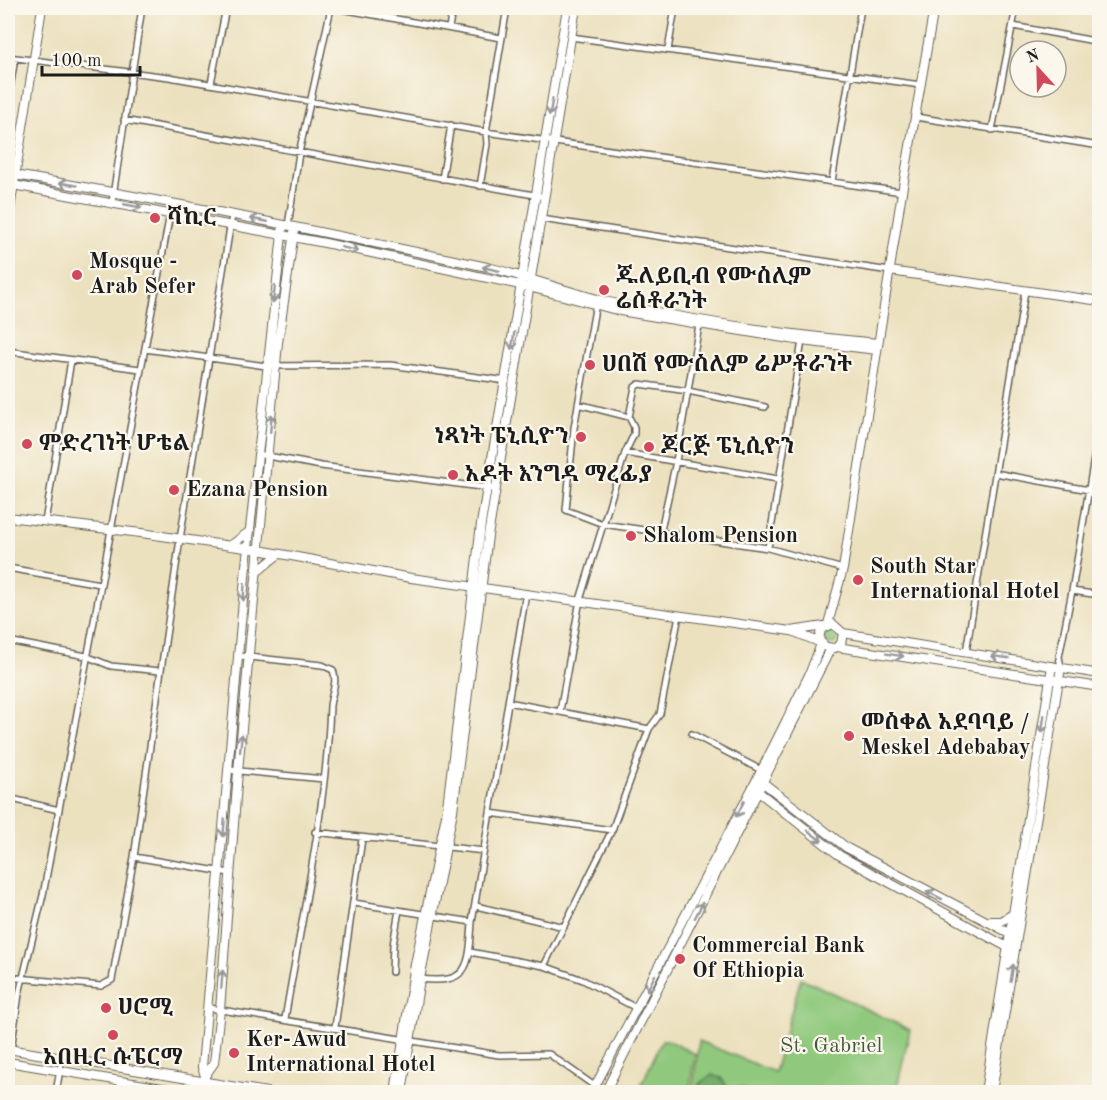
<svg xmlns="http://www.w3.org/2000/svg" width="1107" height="1100" viewBox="0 0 1107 1100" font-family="'Old Standard TT','Noto Serif Ethiopic',serif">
<rect width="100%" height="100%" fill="#fbf7ec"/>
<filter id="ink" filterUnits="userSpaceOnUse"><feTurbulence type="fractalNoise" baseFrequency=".0167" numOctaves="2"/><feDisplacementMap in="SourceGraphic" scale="12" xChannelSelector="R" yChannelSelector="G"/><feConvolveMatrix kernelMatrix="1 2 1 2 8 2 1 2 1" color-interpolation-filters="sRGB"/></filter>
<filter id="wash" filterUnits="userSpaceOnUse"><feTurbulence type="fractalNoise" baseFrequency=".008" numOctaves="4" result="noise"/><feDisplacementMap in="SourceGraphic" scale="24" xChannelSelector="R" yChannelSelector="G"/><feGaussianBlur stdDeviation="1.35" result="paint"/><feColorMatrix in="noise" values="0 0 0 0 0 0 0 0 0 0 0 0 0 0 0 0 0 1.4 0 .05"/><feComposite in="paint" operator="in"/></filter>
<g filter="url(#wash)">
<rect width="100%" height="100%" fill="#ece1bf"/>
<!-- green -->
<path fill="#90c97d" stroke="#56724c" stroke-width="1.5" d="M823 636a8 8 0 1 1 16 0a8 8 0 1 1-16 0Z
M 801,978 L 910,1030 L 896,1092 L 692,1092 L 699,1041 L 774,1072 Z
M 662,1040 L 667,1040 L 695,1054 L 689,1092 L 638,1092 Z"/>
<!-- forest -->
<path fill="#74ad6c" stroke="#486444" stroke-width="1.5" d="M 712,1075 L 721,1078 L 730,1091 L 737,1087 L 745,1089 L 746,1092 L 700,1092 L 699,1084 Z"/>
</g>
<g filter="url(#ink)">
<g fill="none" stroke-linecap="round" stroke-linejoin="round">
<defs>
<path id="street" d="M 336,8 L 501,38
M 1013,26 L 1100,42
M 449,27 L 453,8
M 571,37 L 921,85
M 668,50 L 675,8
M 8,57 L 169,77 L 486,132 L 902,192
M 211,83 L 226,8
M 8,100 L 15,58
M 916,117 L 1100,146
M 124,120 L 545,197
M 992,130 L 1016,8
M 442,179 L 451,125
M 832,181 L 861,8
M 480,186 L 487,144 L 486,132 L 507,8
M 112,202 L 142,8
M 541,219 L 890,271
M 288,226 L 299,153 L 331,8
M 596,303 L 574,428 L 566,510 L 603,524 L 768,548 L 843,569
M 145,349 L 266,366 L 390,365 L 507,381
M 8,351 L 140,369
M 578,404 L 629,417
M 625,453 L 778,479
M 257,454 L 321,466 L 496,489
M 995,473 L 1100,492
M 45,522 L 71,360
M 661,530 L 676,461 L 699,325
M 768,548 L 802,341
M 8,568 L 100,584
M 1072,591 L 1100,422
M 8,641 L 86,656 L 111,666 L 160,671
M 966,652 L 1025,291
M 240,656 L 322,665 L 333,670 C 338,683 331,694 330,706 C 326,811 302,916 285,1019
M 1061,667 L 1059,657 L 1072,591 L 1100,595
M 508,702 L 649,729
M 560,711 L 580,600 L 625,453 L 634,434 L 634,427 L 629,417 L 635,387 L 639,384 L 688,391 L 765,407
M 692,734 L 761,770
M 229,770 L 324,779
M 8,798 L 59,810
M 490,813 L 612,830
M 315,832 L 484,851
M 134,857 L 230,873
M 354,903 L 472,922
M 476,906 L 564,927
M 470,952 L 544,966 L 583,980 L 638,1009
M 544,966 L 612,830 L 649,729 L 660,714 L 679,615
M 392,972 L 393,945 L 399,910
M 8,977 L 101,986 L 112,980 L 134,857 L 180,539 L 232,215
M 420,979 C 470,985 469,966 472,922 L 526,593
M 209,1008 L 499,1055 L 549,1054 L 596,1087
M 335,1027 L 362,839
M 11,1050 L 19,994 L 43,895 L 172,203
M 56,1092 L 62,1059"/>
<path id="secondary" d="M 15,175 C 173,202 330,233 487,267 C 528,277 568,292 609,302 C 697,322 788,335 878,343
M 13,185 L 325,243 L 529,287 L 620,311 L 802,341 L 877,350
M 8,221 L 42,8
M 890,271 L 1100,301
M 8,517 L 141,533 L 259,550 L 411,578 L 791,631 L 824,626
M 230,546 L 250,531
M 257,572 L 279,554
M 828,624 L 843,569 L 902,192 L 934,8
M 792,631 L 821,643
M 843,633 L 841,644 L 835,648 L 826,647 L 819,640 L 821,629 L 833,624 L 843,633 L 1100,674
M 837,647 L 1100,687
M 761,781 L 847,848 L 1013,935
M 756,790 L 839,855 L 1009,948
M 991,921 L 1002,921 L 1014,913
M 8,1049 L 267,1092
M 8,1062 L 186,1092
M 205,1076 L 214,1063 L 220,1010 L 238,771 L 278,343 L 294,232
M 203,1092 L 205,1076 L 202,1067 L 246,566 L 283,225
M 395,1092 L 415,964 L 446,815 L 481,524 L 567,8
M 402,1092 L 420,979 L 453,811 L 488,536 L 576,8
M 592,1092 L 757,779 L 809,675 L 821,644
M 605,1092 L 831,648
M 985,1092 L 1052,666
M 992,1092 L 1061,667"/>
</defs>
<!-- street casing -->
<use href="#street" stroke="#656155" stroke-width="8"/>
<!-- secondary casing -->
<use href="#secondary" stroke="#656155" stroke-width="10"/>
<!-- street -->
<use href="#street" stroke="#fff" stroke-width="5"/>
<!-- secondary -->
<use href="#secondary" stroke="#fff" stroke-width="8"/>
</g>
<!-- one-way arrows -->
<defs><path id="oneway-shaft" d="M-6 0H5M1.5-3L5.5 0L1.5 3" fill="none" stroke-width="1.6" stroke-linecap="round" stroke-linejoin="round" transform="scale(1.5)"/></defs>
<g stroke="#999">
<use href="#oneway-shaft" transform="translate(551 107) rotate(100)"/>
<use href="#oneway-shaft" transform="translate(68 184) rotate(-170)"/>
<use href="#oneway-shaft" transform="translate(133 206) rotate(11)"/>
<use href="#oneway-shaft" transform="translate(259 220) rotate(-169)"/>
<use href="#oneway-shaft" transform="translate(350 249) rotate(12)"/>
<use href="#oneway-shaft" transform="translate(491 269) rotate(-167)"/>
<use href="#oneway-shaft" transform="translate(274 294) rotate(97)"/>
<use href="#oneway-shaft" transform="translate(513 341) rotate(99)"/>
<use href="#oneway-shaft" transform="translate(271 423) rotate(-85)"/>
<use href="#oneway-shaft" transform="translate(244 592) rotate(94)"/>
<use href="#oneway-shaft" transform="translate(895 655) rotate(9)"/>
<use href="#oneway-shaft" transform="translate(1000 657) rotate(-171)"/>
<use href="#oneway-shaft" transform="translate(1043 724) rotate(98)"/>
<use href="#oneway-shaft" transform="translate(241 743) rotate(-84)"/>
<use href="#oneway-shaft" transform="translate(740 809) rotate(117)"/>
<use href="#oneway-shaft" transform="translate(224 828) rotate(95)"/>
<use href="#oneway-shaft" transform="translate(815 836) rotate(37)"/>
<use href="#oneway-shaft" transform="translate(934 895) rotate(-153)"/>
<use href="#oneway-shaft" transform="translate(699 910) rotate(-62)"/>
<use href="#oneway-shaft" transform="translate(1012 973) rotate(-81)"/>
<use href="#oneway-shaft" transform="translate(222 979) rotate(-86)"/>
<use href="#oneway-shaft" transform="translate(651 983) rotate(117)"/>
</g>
</g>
<!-- markers -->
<g fill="#d1495b" stroke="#fbf7ec" stroke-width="2">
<circle cx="155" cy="218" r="6"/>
<circle cx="77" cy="275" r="6"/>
<circle cx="604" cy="290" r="6"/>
<circle cx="590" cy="365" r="6"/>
<circle cx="581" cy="437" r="6"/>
<circle cx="27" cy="444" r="6"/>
<circle cx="649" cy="447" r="6"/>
<circle cx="453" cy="475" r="6"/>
<circle cx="174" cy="490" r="6"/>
<circle cx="631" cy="536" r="6"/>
<circle cx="858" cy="580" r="6"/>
<circle cx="849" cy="736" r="6"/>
<circle cx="680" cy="959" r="6"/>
<circle cx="106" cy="1008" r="6"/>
<circle cx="113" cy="1035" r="6"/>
<circle cx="234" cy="1053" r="6"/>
</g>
<g text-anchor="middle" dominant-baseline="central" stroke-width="4.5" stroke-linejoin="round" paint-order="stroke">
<!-- poi labels -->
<g font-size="22" font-weight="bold" fill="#1c1c1c" stroke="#fbf7ec" text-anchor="start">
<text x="167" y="218">ሻኪር</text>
<text x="89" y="262">Mosque -<tspan x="89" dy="25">Arab Sefer</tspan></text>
<text x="616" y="277">ጁለይቢብ የሙስሊም<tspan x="616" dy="25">ሬስቶራንት</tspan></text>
<text x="602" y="365">ሀበሽ የሙስሊም ሬሥቶራንት</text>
<text x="569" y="437" text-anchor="end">ነጻነት ፔኒሲዮን</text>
<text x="39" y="444">ምድረገነት ሆቴል</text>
<text x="661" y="447">ጆርጅ ፔኒሲዮን</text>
<text x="465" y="475">አዶት እንግዳ ማረፊያ</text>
<text x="186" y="490">Ezana Pension</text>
<text x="643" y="536">Shalom Pension</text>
<text x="870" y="567">South Star<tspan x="870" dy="25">International Hotel</tspan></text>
<text x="861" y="723">መስቀል አደባባይ /<tspan x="861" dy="25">Meskel Adebabay</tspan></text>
<text x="692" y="946">Commercial Bank<tspan x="692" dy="25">Of Ethiopia</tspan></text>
<text x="118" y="1008">ሀሮሚ</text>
<text x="246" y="1040">Ker-Awud<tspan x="246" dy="25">International Hotel</tspan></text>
<text x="113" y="1058" text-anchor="middle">አበዚር ሱፔርማ</text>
</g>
<!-- park labels -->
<g font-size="22" fill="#45593e" stroke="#fbf7ec">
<text x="831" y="1046">St. Gabriel</text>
</g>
</g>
<!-- margin -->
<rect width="1107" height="1100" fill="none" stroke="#fbf7ec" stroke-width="30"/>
<!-- north arrow -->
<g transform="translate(1038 69) rotate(338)"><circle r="28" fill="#fbf7ec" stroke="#a29f99" stroke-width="1.5"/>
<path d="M0-4.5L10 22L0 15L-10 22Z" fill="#d1495b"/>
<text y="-9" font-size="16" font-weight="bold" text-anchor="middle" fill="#1c1c1c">N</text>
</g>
<!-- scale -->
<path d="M42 66v9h98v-9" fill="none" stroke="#1c1c1c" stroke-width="3"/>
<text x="51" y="66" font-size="18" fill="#1c1c1c" stroke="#fbf7ec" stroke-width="4.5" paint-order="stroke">100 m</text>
</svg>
